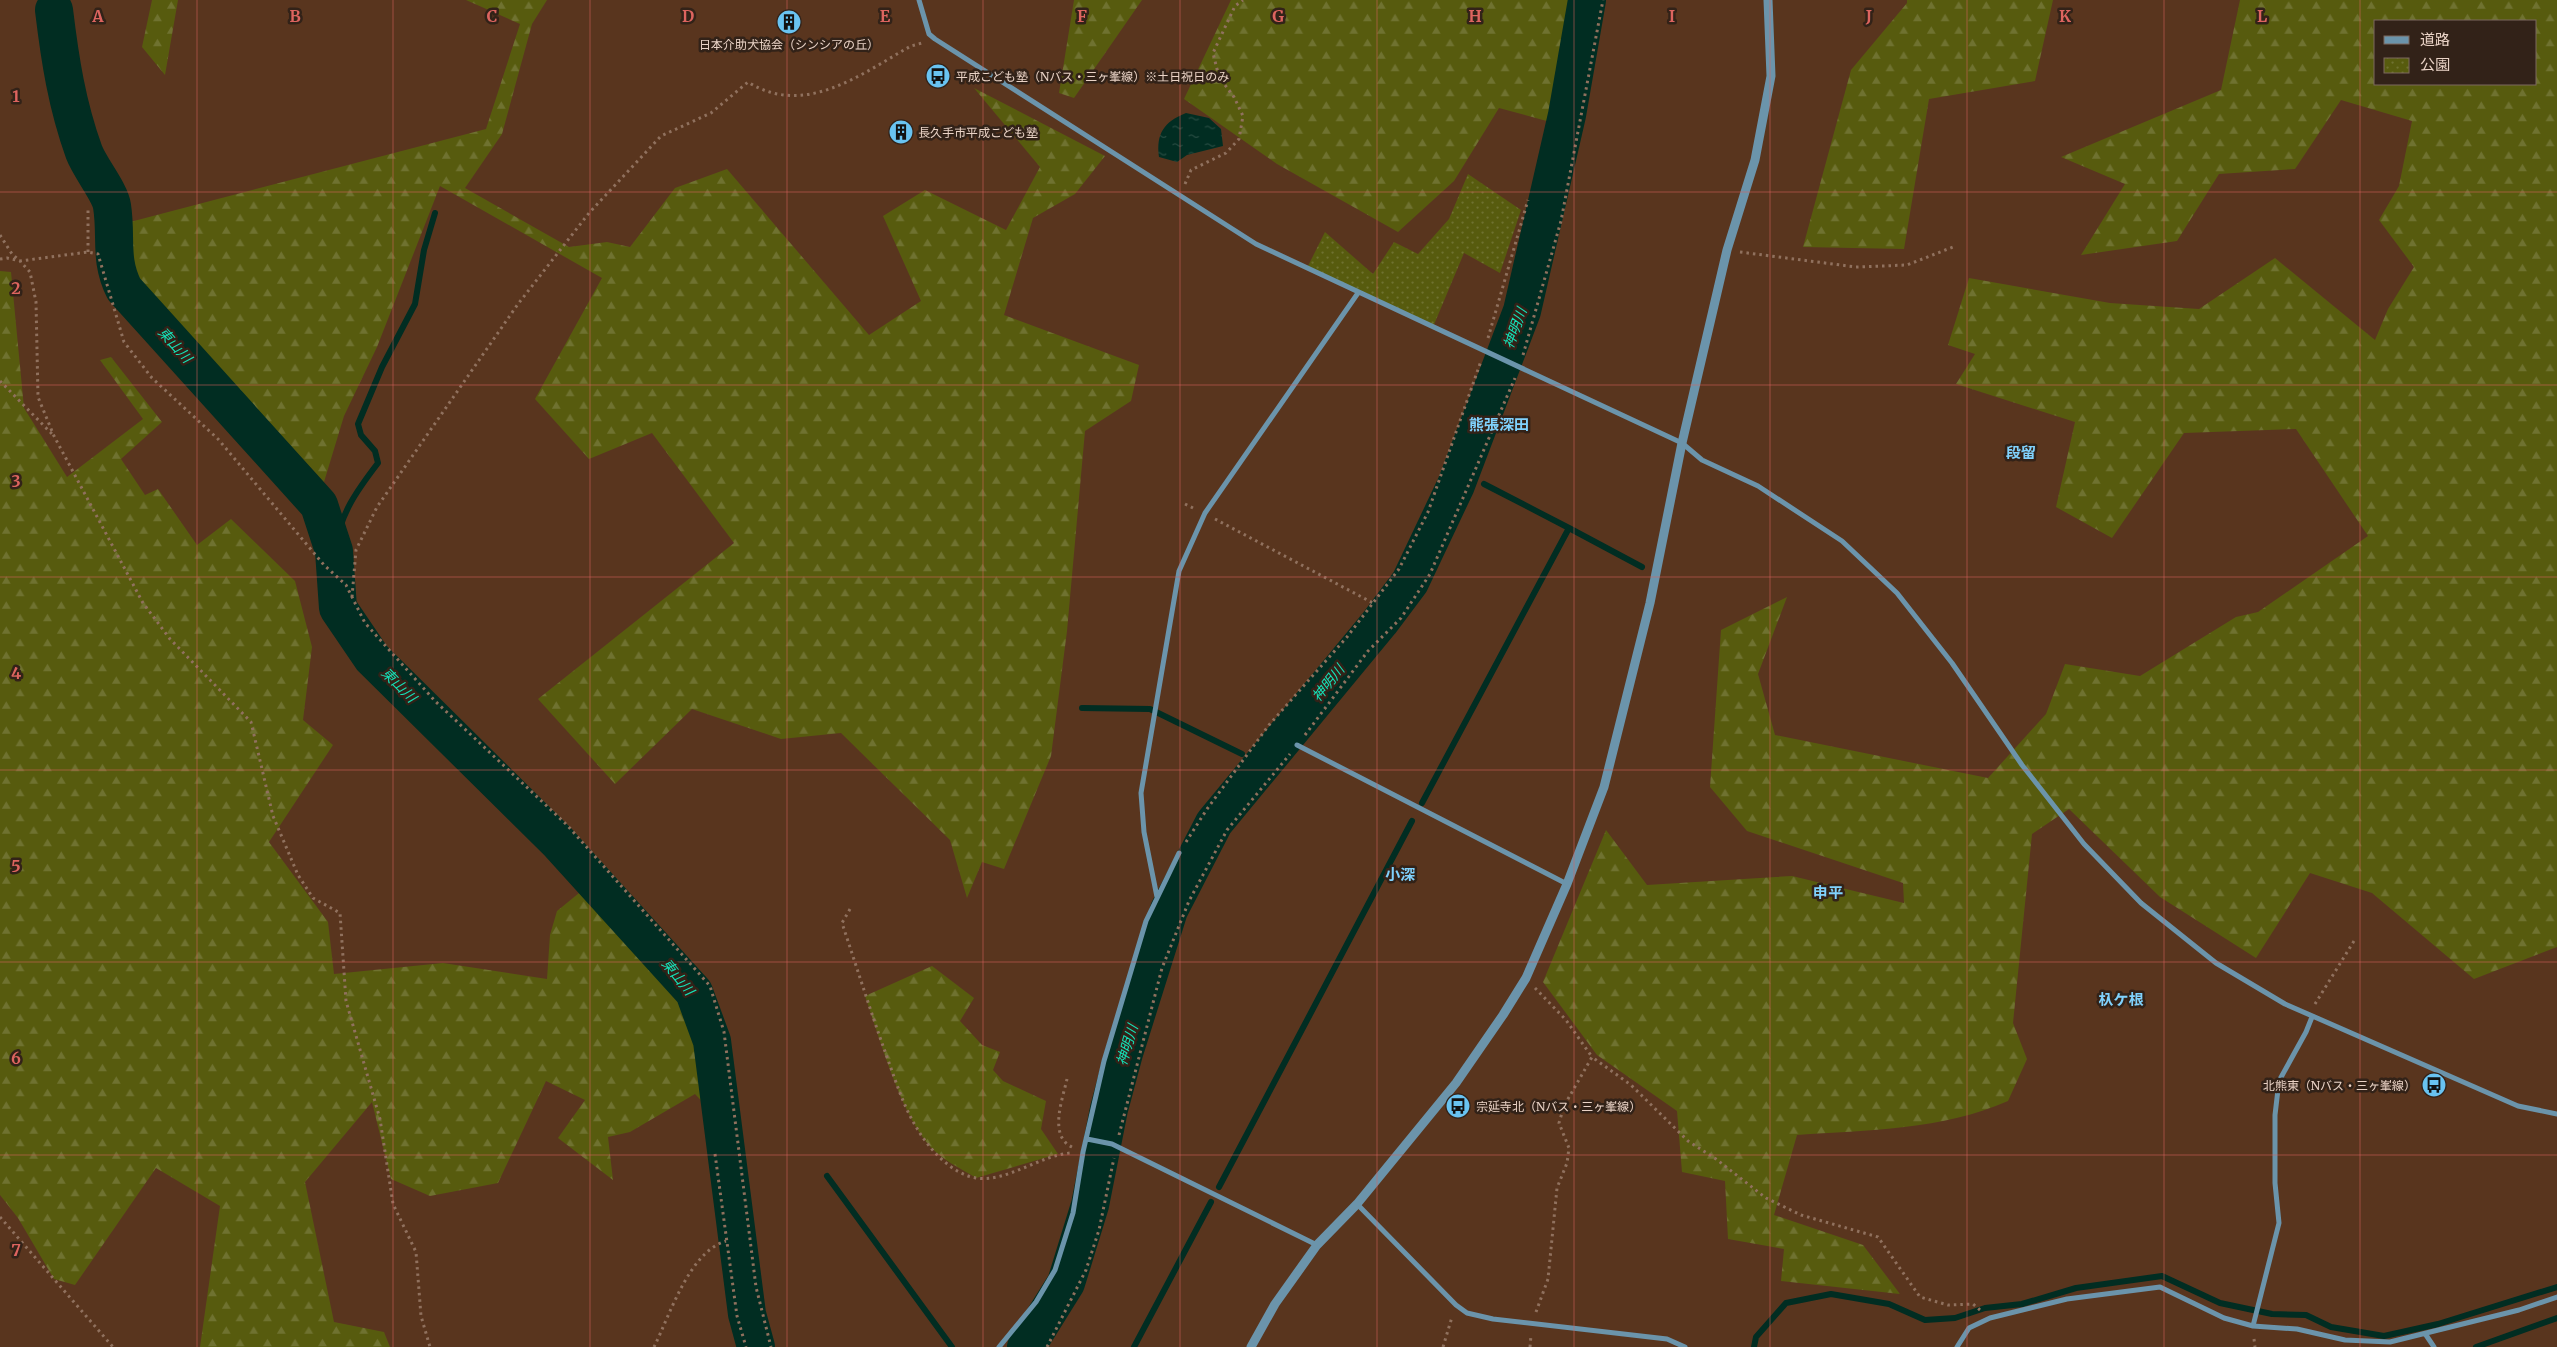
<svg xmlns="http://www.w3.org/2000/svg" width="2557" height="1347" viewBox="0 0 2557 1347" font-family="Merriweather,'Noto Sans JP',serif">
<defs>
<pattern id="forest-firs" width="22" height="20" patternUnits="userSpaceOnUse" patternTransform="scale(1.25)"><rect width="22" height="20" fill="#575b0e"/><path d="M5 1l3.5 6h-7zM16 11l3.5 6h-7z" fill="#6f7230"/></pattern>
<pattern id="park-dots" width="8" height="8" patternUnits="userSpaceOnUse" patternTransform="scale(1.25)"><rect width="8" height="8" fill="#575b0e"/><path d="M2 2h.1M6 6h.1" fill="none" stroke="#6f7230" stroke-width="1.8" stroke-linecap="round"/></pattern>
<pattern id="water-ripples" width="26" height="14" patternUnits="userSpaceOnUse" patternTransform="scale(1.25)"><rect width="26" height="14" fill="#012d22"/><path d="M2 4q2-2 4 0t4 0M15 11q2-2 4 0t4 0" fill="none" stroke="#264b41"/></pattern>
</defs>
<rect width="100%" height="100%" fill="#59351e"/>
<!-- forest -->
<path fill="url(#forest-firs)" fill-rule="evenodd" d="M 152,0 L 178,0 L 165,75 L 142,47 Z
M 466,0 L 547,0 L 532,24 L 502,134 L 465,188 L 569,247 L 607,242 L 630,247 L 675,188 L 727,169 L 869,335 L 921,301 L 883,216 L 925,190 L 1006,230 L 1040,167 L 974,88 L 1105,156 L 1075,194 L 1033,218 L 1004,315 L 1139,365 L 1131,401 L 1085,431 L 1067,631 L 1051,756 L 1004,869 L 982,862 L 967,898 L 950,840 L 841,733 L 781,739 L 692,709 L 615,784 L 538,699 L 734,543 L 652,433 L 589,459 L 535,399 L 602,278 L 440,186 L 377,347 L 344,416 L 324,482 L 135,278 L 130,222 L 486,129 L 520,24 Z
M 1074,0 L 1142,0 L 1074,98 L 1059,93 Z
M 1231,0 L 1572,0 L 1554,123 L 1499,108 L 1454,181 L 1398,232 L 1277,164 L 1184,99 Z
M 1907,0 L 2053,0 L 2035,81 L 1929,99 L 1904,249 L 1803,247 L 1851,70 L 1907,3 Z
M 2240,0 L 2557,0 L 2557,947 L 2474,979 L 2372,893 L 2310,873 L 2256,958 L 2160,897 L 2069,809 L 2032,834 L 2013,1023 L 2027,1059 L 2008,1101 C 1943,1130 1867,1130 1797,1135 L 1774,1215 L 1863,1245 L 1900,1294 L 1781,1281 L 1784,1249 L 1728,1239 L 1725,1181 L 1682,1172 L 1677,1111 L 1597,1055 L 1543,982 L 1606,830 L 1647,885 L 1792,876 L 1904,903 L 1903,883 L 1747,831 L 1710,787 L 1721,630 L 1787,597 L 1758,674 L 1775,735 L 1988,778 L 2046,714 L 2065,664 L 2140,676 L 2236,617 L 2258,612 L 2368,536 L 2296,429 L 2184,433 L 2112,538 L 2056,507 L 2075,422 L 1956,384 L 1975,354 L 1948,345 L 1969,278 L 2110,303 L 2199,309 L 2275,258 L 2375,340 L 2388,309 L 2414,267 L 2379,220 L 2399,186 L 2412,121 L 2341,100 L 2295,169 L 2219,174 L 2177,241 L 2081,255 L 2125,184 L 2061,157 L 2221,90 ZM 2376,21 L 2536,21 L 2536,84 L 2376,84 Z
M 0,271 L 11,272 L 24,408 L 67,477 L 143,419 L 100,360 L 111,357 L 162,422 L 121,459 L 145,495 L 158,489 L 197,545 L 231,519 L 295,581 L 312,647 L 303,720 L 333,745 L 269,842 L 328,922 L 334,974 L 443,963 L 547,979 L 550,935 L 557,911 L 584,889 L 598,890 L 691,999 L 707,1039 L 713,1113 L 695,1094 L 630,1132 L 608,1137 L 613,1180 L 558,1138 L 585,1100 L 546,1081 L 498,1183 L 430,1196 L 391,1179 L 372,1102 L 305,1182 L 334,1322 L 384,1332 L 390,1347 L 200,1347 L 220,1206 L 156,1168 L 75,1285 L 54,1279 L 18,1218 L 0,1195 Z
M 932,966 L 974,998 L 960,1021 L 982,1045 L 1000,1052 L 993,1070 L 1003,1081 L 1046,1101 L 1041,1129 L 1058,1154 L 976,1178 C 964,1170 948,1163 937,1153 C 903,1125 880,1038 865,996 Z"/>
<!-- park -->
<path fill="url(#park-dots)" d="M 1468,174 L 1521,210 L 1500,273 L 1464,253 L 1433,327 L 1307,268 L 1325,232 L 1373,274 L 1394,242 L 1418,254 L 1449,219 Z"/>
<!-- water -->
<path fill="url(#water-ripples)" d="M 1186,113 L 1209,118 L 1221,129 L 1223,146 L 1187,155 L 1177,162 L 1159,157 C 1156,133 1164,122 1186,113 Z"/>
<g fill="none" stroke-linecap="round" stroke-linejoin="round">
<!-- stream -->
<path stroke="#012d22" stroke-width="6" d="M 1484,484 L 1569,528
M 334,551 C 341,513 355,493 378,463 L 375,451 L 361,435 L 358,424 L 382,367 L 415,304 L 424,250 L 435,213
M 1082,708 L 1150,709 L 1242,754
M 1422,803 L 1569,528 L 1642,567
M 827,1176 L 952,1347
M 1219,1187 L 1412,821
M 1134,1347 L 1211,1202
M 1754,1347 L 1756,1337 L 1786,1303 L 1831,1294 L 1889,1304 L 1925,1320 L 1955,1318 L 1985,1308 L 2022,1304 L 2076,1288 L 2162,1276 L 2220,1303 L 2272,1314 L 2306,1315 L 2331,1327 L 2384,1336 L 2438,1324 L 2557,1287
M 2476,1347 L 2557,1318"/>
<!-- river -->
<path stroke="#012d22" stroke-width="38" d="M 54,10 C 60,60 67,105 84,152 C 90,168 110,192 112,206 C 117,237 109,259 124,289 L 319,505 L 334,551 L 338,608 L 372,658 L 558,842 L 694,992 L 712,1041 L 747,1314 L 756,1347
M 1026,1347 L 1066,1283 L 1090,1205 L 1109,1109 L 1124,1053 L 1169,910 L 1214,823 L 1380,622 L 1410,582 L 1456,485 L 1522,311 L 1567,115 L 1587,0"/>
<!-- path -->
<path stroke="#90715e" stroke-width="3" stroke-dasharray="2.5 4" stroke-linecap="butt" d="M 1185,184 L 1191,170 L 1226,153 L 1239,139 L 1243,116 L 1234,97 L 1219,77 L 1213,53 L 1235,6 L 1243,0
M 0,235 L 12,254 L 20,261 L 88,252 L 98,254 L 124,342 L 152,378 L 218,439 L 324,565 L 346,585 L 365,623 L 435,701 L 567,825 L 710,986 L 724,1032 L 756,1287 L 771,1347
M 88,252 L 88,207
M 1740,252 L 1856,267 L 1907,265 L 1953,247
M 0,259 L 7,258 L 20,261 L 30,272 L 36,302 L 38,397 L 54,436 L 143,603 L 170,639 L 251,722 L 273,816 L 298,875 L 313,898 L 340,913 L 346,1001 L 380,1119 L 393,1204 L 416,1252 L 421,1316 L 430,1347
M 1488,338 L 1528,200
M 1523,355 L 1561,221 L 1603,0
M 0,381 L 52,434
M 1185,504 L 1193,508
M 1215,519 L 1373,603
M 352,597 L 356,550 L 377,507 L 518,304 L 589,213 L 661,136 L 711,113 L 748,82 C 805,118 861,74 911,46 L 922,43
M 1305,735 L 1368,651 L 1401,618 L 1430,574 L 1515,378
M 1186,842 L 1207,809 L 1269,725 L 1347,637 L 1399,569 L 1428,512 L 1481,361
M 850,909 L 842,923 C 857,968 871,1013 887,1057 C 896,1082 904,1108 918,1130 C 930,1150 952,1174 976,1178 C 1006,1183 1040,1155 1071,1153
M 1535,988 L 1566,1020 L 1592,1057
M 2315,1004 L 2354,941
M 1067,1079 C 1063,1098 1048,1136 1072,1147
M 1119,1135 L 1162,968 L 1189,901 L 1227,830 L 1290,754
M 715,1154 L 737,1316 L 746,1347
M 0,1217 L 113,1347
M 1536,1312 L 1548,1279 L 1557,1188 L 1567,1163 L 1569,1148 L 1559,1123 L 1564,1106 L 1592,1057 L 1631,1085 L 1688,1141 L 1716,1159 L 1766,1198 L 1801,1215 L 1878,1237 L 1920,1297 L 1948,1305 L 1973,1304 L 1980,1310
M 2254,1339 L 2255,1347
M 654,1347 C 670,1315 689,1252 726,1241
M 1047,1347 L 1086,1270 L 1099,1230 L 1114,1158
M 1443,1347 L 1452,1317
M 1530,1347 L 1531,1335"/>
<!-- minor -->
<path stroke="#6b94ab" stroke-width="5" d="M 919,0 L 929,34 L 935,39 L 1256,244 L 1682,443 L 1702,460 L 1758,486 L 1842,541 L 1897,593 L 1952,663 L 2022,765 L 2084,844 L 2141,903 L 2216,963 L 2285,1004 L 2518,1106 L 2557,1114
M 1297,745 L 1567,884
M 1157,897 L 1144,832 L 1141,793 L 1179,571 L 1205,513 L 1358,293
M 1087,1139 L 1112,1144 L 1317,1245
M 1357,1204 L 1456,1305 L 1467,1313 L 1493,1319 L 1667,1339 L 1685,1347
M 2253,1326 L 2279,1223 L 2275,1183 L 2275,1115 L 2279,1081 L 2306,1032 L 2312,1017
M 2426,1335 L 2434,1347
M 999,1347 L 1036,1302 L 1055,1270 L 1073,1213 L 1083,1152 L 1104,1061 L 1146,921 L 1179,853
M 1957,1347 L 1969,1328 L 1990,1318 L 2067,1299 L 2160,1287 L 2224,1318 L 2253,1326 L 2297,1329 L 2345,1340 L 2390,1342 L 2519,1310 L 2557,1297"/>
<!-- tertiary -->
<path stroke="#6b94ab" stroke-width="9" d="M 1251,1347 L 1275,1304 L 1317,1245 L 1357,1204 L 1456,1083 L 1503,1015 L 1526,978 L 1567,884 L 1604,787 L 1650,603 L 1682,443 L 1727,250 L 1755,160 L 1771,76 L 1768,0"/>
</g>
<!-- grid -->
<path fill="none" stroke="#dd645f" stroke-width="1" stroke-opacity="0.55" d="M 197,0 L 197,1347M 393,0 L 393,1347M 590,0 L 590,1347M 787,0 L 787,1347M 983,0 L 983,1347M 1180,0 L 1180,1347M 1377,0 L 1377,1347M 1574,0 L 1574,1347M 1770,0 L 1770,1347M 1967,0 L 1967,1347M 2164,0 L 2164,1347M 2360,0 L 2360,1347M 0,192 L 2557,192M 0,385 L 2557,385M 0,577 L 2557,577M 0,770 L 2557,770M 0,962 L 2557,962M 0,1155 L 2557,1155"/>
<!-- icons -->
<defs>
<symbol id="building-disc" viewBox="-11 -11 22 22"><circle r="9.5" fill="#69c3f1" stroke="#322218"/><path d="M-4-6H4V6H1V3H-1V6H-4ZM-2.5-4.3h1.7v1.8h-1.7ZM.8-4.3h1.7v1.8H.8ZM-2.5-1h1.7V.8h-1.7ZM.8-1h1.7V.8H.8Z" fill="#111"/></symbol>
<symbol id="bus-disc" viewBox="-11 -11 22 22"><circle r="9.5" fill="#69c3f1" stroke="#322218"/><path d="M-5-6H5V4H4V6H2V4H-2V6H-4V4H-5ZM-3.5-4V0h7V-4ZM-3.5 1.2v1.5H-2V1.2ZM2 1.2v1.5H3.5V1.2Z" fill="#111"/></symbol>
</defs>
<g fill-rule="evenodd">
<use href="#building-disc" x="775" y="8" width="28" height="28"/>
<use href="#bus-disc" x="924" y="62" width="28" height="28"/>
<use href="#building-disc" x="887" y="118" width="28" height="28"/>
<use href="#bus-disc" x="2420" y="1071" width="28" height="28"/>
<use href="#bus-disc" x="1444" y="1092" width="28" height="28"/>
</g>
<g text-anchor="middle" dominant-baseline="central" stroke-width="5" stroke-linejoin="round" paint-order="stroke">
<!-- poi labels -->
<g font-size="12" fill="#ead3c6" stroke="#322218" text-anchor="start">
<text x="789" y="44" text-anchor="middle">日本介助犬協会（シンシアの丘）</text>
<text x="956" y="76">平成こども塾（Nバス・三ヶ峯線）※土日祝日のみ</text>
<text x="918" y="132">長久手市平成こども塾</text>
<text x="2416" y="1085" text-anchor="end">北熊東（Nバス・三ヶ峯線）</text>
<text x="1476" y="1106">宗延寺北（Nバス・三ヶ峯線）</text>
</g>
<!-- water labels -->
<g font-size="14" font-style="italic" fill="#14e3b9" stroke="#322218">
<text transform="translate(1515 328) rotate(-70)">神明川</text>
<text transform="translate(175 345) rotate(48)">東山川</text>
<text transform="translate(1328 683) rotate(-51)">神明川</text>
<text transform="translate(399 685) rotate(45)">東山川</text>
<text transform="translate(678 977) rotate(51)">東山川</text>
<text transform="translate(1127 1045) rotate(-73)">神明川</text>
</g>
<!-- quarter labels -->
<g font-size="15" font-weight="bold" fill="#80d2fd" stroke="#322218">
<text x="1499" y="424">熊張深田</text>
<text x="2021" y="452">段留</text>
<text x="1400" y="874">小深</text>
<text x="1828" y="892">申平</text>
<text x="2121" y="999">杁ケ根</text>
</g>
</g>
<g font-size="16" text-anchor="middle" font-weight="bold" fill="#dd645f" stroke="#322218" stroke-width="5" stroke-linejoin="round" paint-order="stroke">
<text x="98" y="22">A</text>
<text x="295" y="22">B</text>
<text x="492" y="22">C</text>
<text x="688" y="22">D</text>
<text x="885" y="22">E</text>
<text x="1082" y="22">F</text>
<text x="1278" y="22">G</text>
<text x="1475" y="22">H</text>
<text x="1672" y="22">I</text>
<text x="1869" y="22">J</text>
<text x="2065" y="22">K</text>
<text x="2262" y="22">L</text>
<text x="16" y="102">1</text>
<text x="16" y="294">2</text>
<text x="16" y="487">3</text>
<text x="16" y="679">4</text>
<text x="16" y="872">5</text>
<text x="16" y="1064">6</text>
<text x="16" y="1256">7</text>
</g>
<!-- legend -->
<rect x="2374" y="20" width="162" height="65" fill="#322218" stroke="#7c695e"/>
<rect x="2384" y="36" width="25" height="8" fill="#6b94ab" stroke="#7c695e"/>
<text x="2420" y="45" font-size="15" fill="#ead3c6">道路</text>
<rect x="2384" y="58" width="25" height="15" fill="url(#park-dots)" stroke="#7c695e"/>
<text x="2420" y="70" font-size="15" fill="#ead3c6">公園</text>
</svg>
